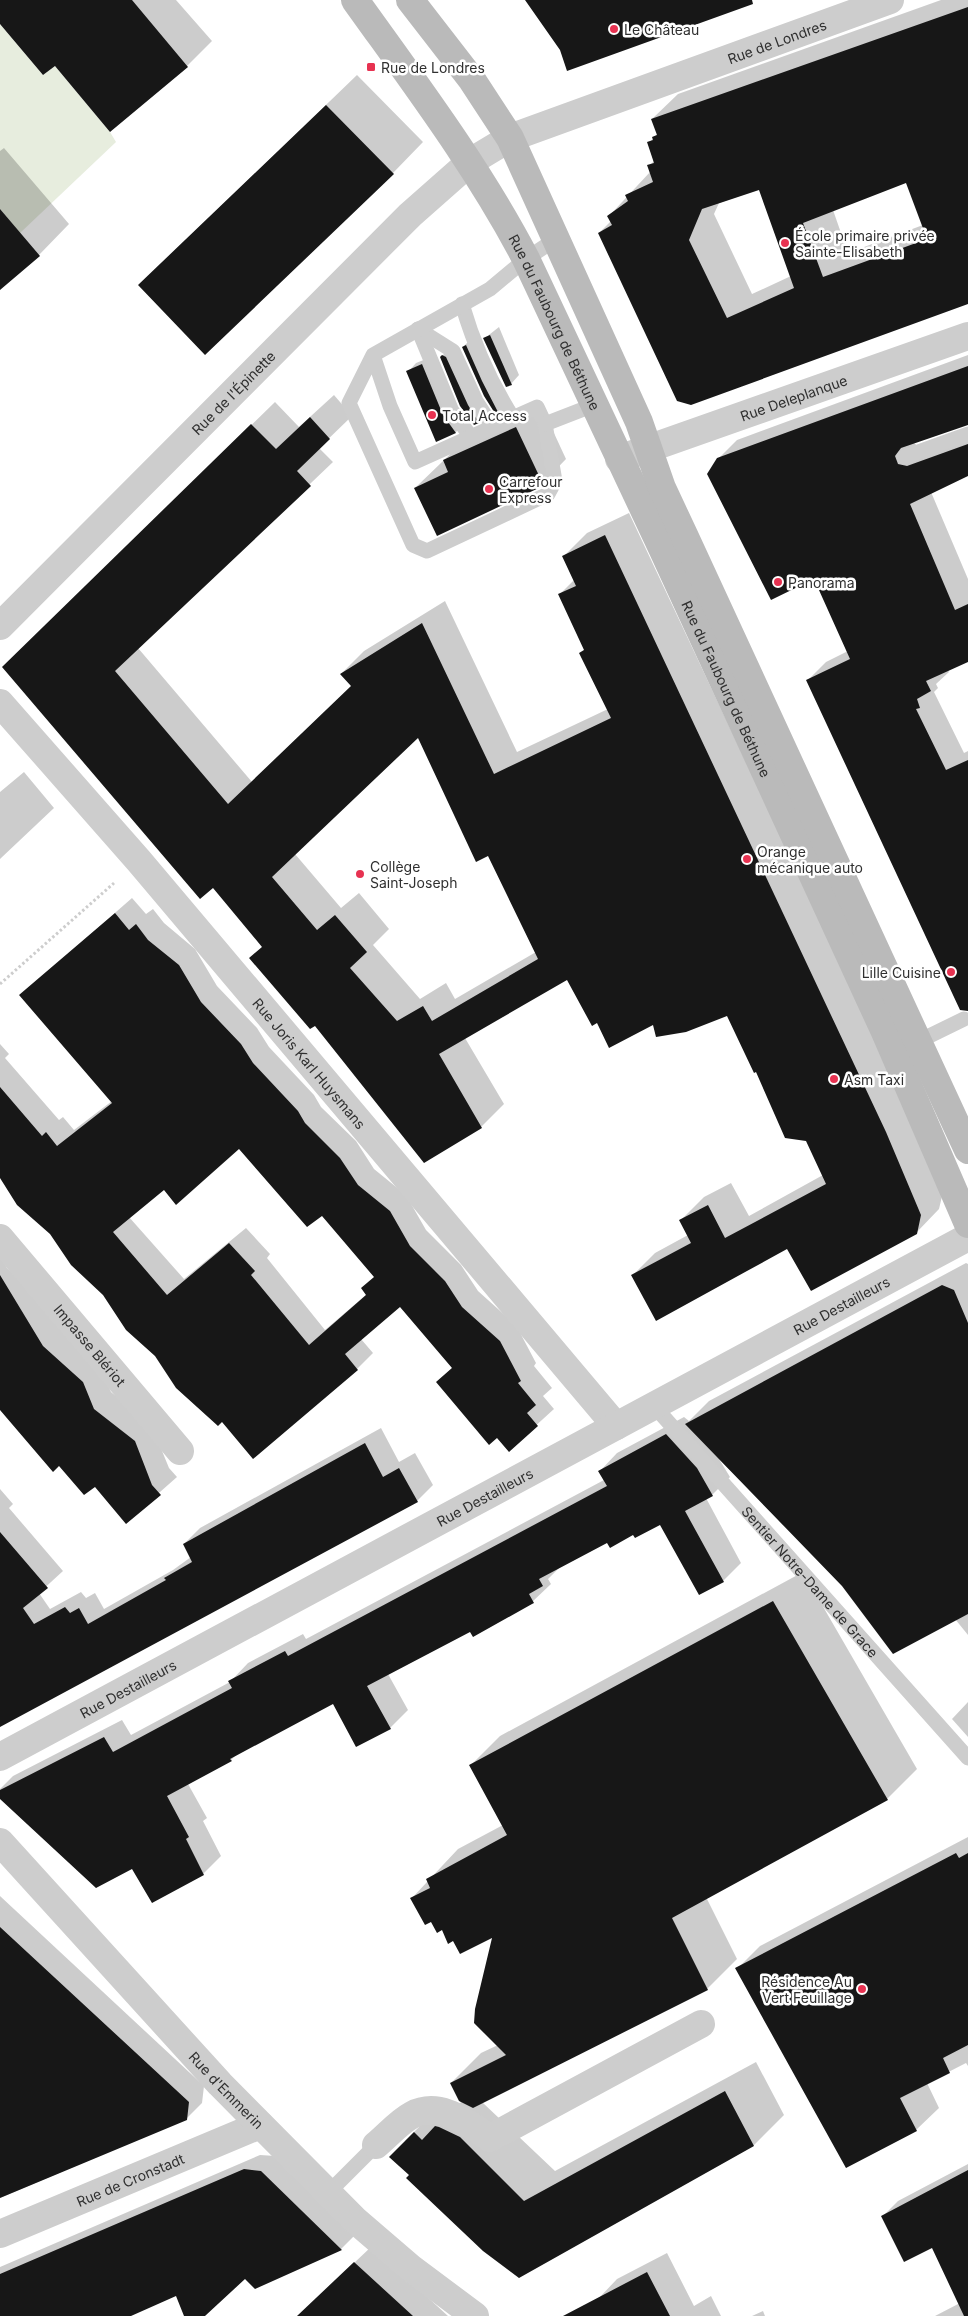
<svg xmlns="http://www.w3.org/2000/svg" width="968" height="2316" viewBox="0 0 968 2316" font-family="Inter,sans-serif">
<rect width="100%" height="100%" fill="#fff"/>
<!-- green -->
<path fill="#e7edde" d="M 0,24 L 43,75 L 55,66 L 110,132 L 116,142 L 20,233 L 0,209 Z"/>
<!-- shadow -->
<path fill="#0003" fill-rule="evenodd" d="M 0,0 L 176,0 L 212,41 L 187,66 L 111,130 L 55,64 L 0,22 Z
M 941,0 L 968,0 L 968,303 L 691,404 L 599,233 L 611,221 L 609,216 L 651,171 L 649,166 L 655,160 L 649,143 L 658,133 L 652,119 L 678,94 ZM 906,182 L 923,225 L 848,253 L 833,210 ZM 759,189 L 791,276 L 752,294 L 714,214 L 719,203 Z
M 357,75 L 423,142 L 393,173 L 170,255 Z
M 4,148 L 69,224 L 39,255 L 0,288 L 0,151 Z
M 499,327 L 519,375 L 511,384 L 485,338 Z
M 471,339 L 507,404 L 497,413 L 463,347 Z
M 449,349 L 487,414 L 474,424 L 441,357 Z
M 968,355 L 968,424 L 914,443 L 920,448 L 968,433 L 968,475 L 931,492 L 968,579 L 968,660 L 948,670 L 949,672 L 936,684 L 938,688 L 934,692 L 964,753 L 968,751 L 968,1010 L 808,680 L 826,662 L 848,651 L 815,577 L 718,459 L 737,440 Z
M 431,357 L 464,424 L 456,432 L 437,441 L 408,372 L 416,363 Z
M 334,395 L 352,416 L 319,448 L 333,462 L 138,648 L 252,782 L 352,686 L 341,674 L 364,651 L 445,601 L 517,752 L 608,709 L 581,653 L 585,649 L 560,594 L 575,579 L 564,556 L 587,533 L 629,513 L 909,1109 L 943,1192 L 939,1209 L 916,1233 L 788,1247 L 632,1276 L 655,1253 L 688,1235 L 681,1220 L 704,1197 L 731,1183 L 749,1216 L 823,1175 L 807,1140 L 756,1070 L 728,1014 L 654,1023 L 597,1021 L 567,978 L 465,1038 L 504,1104 L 481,1127 L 315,1025 L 251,958 L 263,946 L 27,644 L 275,402 L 299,427 ZM 418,736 L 489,855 L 536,952 L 455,999 L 446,983 L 420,999 L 373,945 L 389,929 L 359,893 L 341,908 L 295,854 Z
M 540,403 L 566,459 L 540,486 L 415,488 L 469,436 Z
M 24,772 L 54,808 L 0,859 L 0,792 Z
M 132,898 L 146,914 L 153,909 L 164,923 L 195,949 L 217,986 L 257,1028 L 269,1047 L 314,1095 L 321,1107 L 356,1141 L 374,1169 L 406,1195 L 426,1230 L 461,1265 L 478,1291 L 516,1325 L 536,1363 L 534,1366 L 552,1388 L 543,1396 L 554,1409 L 509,1450 L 497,1436 L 437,1382 L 453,1367 L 400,1305 L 361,1339 L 373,1353 L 357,1369 L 222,1420 L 156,1355 L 0,1176 L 0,1044 L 9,1054 L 5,1058 L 59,1120 L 63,1117 L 74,1130 L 112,1101 L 21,995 ZM 240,1147 L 322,1214 L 375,1276 L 367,1294 L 325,1330 L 267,1258 L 270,1254 L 246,1228 L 184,1279 L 129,1217 L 164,1189 Z
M 0,1254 L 7,1268 L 41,1298 L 100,1365 L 111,1392 L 151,1424 L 169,1468 L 177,1477 L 126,1522 L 95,1485 L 60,1465 L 0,1407 Z
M 966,1263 L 968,1264 L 968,1635 L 955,1619 L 843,1585 L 719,1459 L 730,1477 L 712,1495 L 706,1498 L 741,1563 L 723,1581 L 661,1523 L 608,1541 L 560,1567 L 548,1579 L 551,1584 L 531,1603 L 471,1630 L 388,1674 L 408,1710 L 390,1728 L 333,1702 L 237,1754 L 231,1760 L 188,1784 L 207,1818 L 203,1821 L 221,1856 L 203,1874 L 132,1867 L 0,1797 L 0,1789 L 13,1776 L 122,1720 L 131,1735 L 230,1682 L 248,1663 L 303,1634 L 306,1639 L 604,1480 L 600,1471 L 617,1453 L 684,1417 L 689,1421 L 709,1401 Z
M 381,1428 L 399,1462 L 415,1453 L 433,1485 L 417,1501 L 0,1726 L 0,1489 L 13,1504 L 9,1508 L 63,1571 L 39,1593 L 50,1609 L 81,1592 L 86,1598 L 95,1593 L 104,1609 L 173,1570 L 191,1557 L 184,1544 L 200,1528 Z
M 803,1572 L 917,1769 L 887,1799 L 706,1897 L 737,1959 L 707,1989 L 482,2102 L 555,2171 L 756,2062 L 784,2115 L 754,2145 L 520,2276 L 411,2175 L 405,2141 L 436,2110 L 453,2110 L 462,2101 L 451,2083 L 481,2053 L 498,2045 L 494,1936 L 454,1939 L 431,1920 L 412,1898 L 458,1849 L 503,1825 L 471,1765 L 500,1736 Z
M 968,1702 L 968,1737 L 952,1719 Z
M 968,1837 L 968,2066 L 966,2063 L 927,2083 L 939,2108 L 916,2130 L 737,1969 L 760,1946 Z
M 0,1896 L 204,2086 L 202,2103 L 186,2119 L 0,2198 Z
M 260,2155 L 276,2156 L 356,2234 L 341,2249 L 256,2287 L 245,2277 L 204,2316 L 186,2316 L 177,2295 L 129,2316 L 0,2316 L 0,2267 Z
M 968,2164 L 968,2316 L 935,2316 L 960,2303 L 933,2247 L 883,2216 L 898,2201 Z
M 372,2246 L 448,2316 L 298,2316 Z
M 667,2253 L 694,2306 L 711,2296 L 721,2316 L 607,2316 L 598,2299 L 617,2279 Z
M 763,2311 L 765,2316 L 752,2316 Z"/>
<!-- building -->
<path fill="#171717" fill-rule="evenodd" d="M 0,0 L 132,0 L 188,67 L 110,132 L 55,66 L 43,75 L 0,24 Z
M 525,0 L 752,0 L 753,4 L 567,71 L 560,50 Z
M 968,7 L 968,304 L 691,405 L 677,401 L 598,233 L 612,225 L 607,216 L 628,201 L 625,195 L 653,182 L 647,165 L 654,163 L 647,142 L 653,140 L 652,137 L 657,135 L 651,119 ZM 906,183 L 927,239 L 823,277 L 803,223 ZM 759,190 L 794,288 L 727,318 L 689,240 L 702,209 Z
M 326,105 L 394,174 L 205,355 L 138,285 Z
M 0,209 L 40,256 L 0,290 Z
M 490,335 L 512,385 L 506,387 L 483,338 Z
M 466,345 L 482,381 L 499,414 L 496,415 L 484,396 L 462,347 Z
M 442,355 L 446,357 L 468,405 L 479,423 L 474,425 L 460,406 L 440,357 Z
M 422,364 L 443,415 L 456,433 L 436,442 L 406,371 Z
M 968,366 L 968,425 L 901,448 L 895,456 L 898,464 L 907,466 L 968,444 L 968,476 L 910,504 L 955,610 L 968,604 L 968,662 L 926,681 L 931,691 L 917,699 L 920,708 L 916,709 L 946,770 L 968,760 L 968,1011 L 960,1010 L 806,680 L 850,659 L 814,579 L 771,600 L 707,474 L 717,458 Z
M 310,417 L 330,439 L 297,471 L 311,486 L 115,671 L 228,804 L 351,686 L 340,674 L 422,623 L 494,774 L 611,718 L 579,653 L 584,650 L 558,594 L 576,586 L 562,556 L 605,535 L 886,1132 L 921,1215 L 917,1234 L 811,1291 L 787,1249 L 656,1321 L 631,1275 L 691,1243 L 679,1220 L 708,1205 L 725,1238 L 826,1184 L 806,1141 L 785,1138 L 756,1072 L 754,1073 L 727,1016 L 686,1032 L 656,1037 L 653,1025 L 609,1048 L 597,1023 L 592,1026 L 567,980 L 439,1054 L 482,1128 L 424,1163 L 315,1026 L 310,1029 L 249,958 L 262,947 L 213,888 L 200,899 L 2,667 L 251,424 L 276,449 ZM 418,738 L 476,862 L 488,856 L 538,959 L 432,1021 L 423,1006 L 397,1021 L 350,968 L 367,952 L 335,915 L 317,930 L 272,877 Z
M 516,427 L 543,484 L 541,487 L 437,536 L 414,488 L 448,472 L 443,460 Z
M 115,913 L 129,930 L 136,924 L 148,940 L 179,965 L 201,1002 L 241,1044 L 253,1063 L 298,1111 L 305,1123 L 340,1158 L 358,1185 L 390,1211 L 410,1246 L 445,1281 L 462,1307 L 500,1341 L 521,1381 L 518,1383 L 536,1405 L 527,1413 L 538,1426 L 509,1452 L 497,1438 L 489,1445 L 436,1382 L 452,1368 L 400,1307 L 345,1354 L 358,1370 L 253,1459 L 222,1422 L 218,1426 L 176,1388 L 155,1356 L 126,1330 L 103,1295 L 71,1265 L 50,1234 L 17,1205 L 0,1178 L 0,1087 L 42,1136 L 46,1132 L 57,1146 L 112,1103 L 19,995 ZM 239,1149 L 307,1227 L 322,1216 L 374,1277 L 361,1288 L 366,1295 L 309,1345 L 251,1275 L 255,1271 L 229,1243 L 167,1295 L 113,1232 L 164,1190 L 176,1205 Z
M 0,1275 L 43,1346 L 83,1382 L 94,1409 L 135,1441 L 152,1485 L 161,1495 L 126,1524 L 95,1487 L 84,1495 L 59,1466 L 53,1472 L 0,1410 Z
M 942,1285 L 954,1290 L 968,1323 L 968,1614 L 893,1654 L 842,1586 L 685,1424 Z
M 666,1434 L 697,1468 L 713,1496 L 685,1511 L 724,1582 L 699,1595 L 660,1525 L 635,1538 L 633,1535 L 610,1548 L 607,1543 L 539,1579 L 543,1586 L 529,1594 L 534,1603 L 532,1604 L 473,1637 L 470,1632 L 367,1686 L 391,1729 L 356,1747 L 333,1704 L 230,1759 L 232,1761 L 167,1796 L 189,1837 L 186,1839 L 204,1875 L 152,1903 L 132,1869 L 96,1888 L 0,1799 L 0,1790 L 104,1737 L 113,1752 L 232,1688 L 228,1681 L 285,1651 L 288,1656 L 607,1486 L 598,1471 Z
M 365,1443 L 383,1477 L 399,1468 L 418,1502 L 0,1727 L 0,1532 L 48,1588 L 23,1608 L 34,1624 L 65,1607 L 70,1613 L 79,1608 L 88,1624 L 166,1580 L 164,1578 L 192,1562 L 183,1544 Z
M 773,1601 L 888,1800 L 672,1918 L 708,1990 L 473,2108 L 459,2101 L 450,2083 L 506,2055 L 474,2023 L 475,2009 L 492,1938 L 460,1954 L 453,1941 L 448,1944 L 442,1930 L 437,1933 L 431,1922 L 425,1925 L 410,1898 L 430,1888 L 426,1879 L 507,1835 L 469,1765 Z
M 956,1853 L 959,1858 L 968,1853 L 968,2045 L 943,2058 L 950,2073 L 900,2098 L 917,2131 L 846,2168 L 735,1968 Z
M 0,1927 L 189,2102 L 187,2120 L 0,2198 Z
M 725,2091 L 754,2146 L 519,2278 L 483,2251 L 406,2178 L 409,2175 L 389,2157 L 414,2132 L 422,2140 L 435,2126 L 439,2127 L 460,2137 L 524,2201 Z
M 244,2169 L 261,2171 L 342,2250 L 255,2289 L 245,2279 L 205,2316 L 184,2316 L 176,2296 L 131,2316 L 0,2316 L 0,2274 Z
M 968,2170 L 968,2316 L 964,2316 L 932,2248 L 904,2262 L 881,2216 Z
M 354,2262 L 413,2316 L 297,2316 Z
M 647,2272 L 670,2316 L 563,2316 Z"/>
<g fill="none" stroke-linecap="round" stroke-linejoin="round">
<!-- path -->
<path stroke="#cdcdcd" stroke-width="3" stroke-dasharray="2.5 2.5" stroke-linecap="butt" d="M 0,984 L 114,883"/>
<!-- service -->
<g stroke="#cdcdcd" stroke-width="15">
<path d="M 462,304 C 474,345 490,382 513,418"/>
<path d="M 418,329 L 453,351 L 476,401 L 493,427"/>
<path d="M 418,329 L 452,411 L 471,437"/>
<path d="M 373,355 L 390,406 L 415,462 L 537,407 L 545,424 L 555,481 L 548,494 L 427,551 L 413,545 L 349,403 L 373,355 L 490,289 L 526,259 L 556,239"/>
<path d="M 545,424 L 594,405"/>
<path d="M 904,457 L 968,434"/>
<path d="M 919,1041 L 964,1019"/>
<path id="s1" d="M 654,1406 L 968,1758"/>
<path d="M 328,2193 L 376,2145"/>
</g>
<!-- minor -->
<g stroke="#cdcdcd" stroke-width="28">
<path id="s2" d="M 619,459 L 968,336"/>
<path id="s3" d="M 0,626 L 410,215 L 470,162 L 510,138 L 890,0"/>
<path id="s4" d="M 0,703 L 139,861 L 616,1426"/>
<path id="s5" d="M 0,1238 L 180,1451"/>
<path id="s6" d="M 0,1757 L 968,1237"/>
<path d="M 376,2145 C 388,2135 399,2122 412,2115 C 440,2100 467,2123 490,2138 L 701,2024"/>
<path id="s7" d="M 0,2234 L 260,2125"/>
</g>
<!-- tertiary -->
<path stroke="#cdcdcd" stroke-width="28" id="s8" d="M 0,1842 L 220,2084 L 355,2220 L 412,2269 L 475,2316"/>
<!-- secondary -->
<g stroke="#bababa" stroke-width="28">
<path id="s9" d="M 355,0 C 415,84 478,167 526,259 L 662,548 L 885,1032 L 968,1224"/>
<path d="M 410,0 L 472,80 L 510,138 L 639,422 L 662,488 L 684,535 L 968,1150"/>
</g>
</g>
<!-- markers -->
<g fill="#e73251" stroke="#fff" stroke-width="2">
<circle cx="614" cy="29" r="5"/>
<rect x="366" y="62" width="10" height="10" rx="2.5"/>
<circle cx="785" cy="243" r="5"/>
<circle cx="432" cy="415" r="5"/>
<circle cx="489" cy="489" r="5"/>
<circle cx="778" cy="582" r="5"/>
<circle cx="747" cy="859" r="5"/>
<circle cx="360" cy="874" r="5"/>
<circle cx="951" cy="972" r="5"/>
<circle cx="834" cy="1079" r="5"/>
<circle cx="862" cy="1989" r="5"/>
</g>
<g text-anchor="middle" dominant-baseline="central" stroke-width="5" stroke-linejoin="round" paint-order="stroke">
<!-- poi labels -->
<g font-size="14" fill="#303030" stroke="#fff" text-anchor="start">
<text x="624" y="29">Le Château</text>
<text x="381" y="67">Rue de Londres</text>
<text x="795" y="235">École primaire privée<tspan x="795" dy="16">Sainte-Elisabeth</tspan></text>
<text x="442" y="415">Total Access</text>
<text x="499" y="481">Carrefour<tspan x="499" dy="16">Express</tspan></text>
<text x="788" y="582">Panorama</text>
<text x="757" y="851">Orange<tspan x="757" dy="16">mécanique auto</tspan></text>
<text x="370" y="866">Collège<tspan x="370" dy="16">Saint-Joseph</tspan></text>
<text x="941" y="972" text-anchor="end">Lille Cuisine</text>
<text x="844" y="1079">Asm Taxi</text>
<text x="852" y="1981" text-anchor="end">Résidence Au<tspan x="852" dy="16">Vert Feuillage</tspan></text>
</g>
<!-- street labels -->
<g font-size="14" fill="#303030" stroke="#fff">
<text stroke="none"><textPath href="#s3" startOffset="991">Rue de Londres</textPath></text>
<text stroke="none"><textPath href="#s9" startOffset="380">Rue du Faubourg de Béthune</textPath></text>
<text stroke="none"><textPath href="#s3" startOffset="330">Rue de l'Épinette</textPath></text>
<text stroke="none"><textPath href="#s2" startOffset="185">Rue Deleplanque</textPath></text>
<text stroke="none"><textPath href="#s9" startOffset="785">Rue du Faubourg de Béthune</textPath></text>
<text stroke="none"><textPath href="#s4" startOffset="475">Rue Joris Karl Huysmans</textPath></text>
<text stroke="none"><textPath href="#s6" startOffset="955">Rue Destailleurs</textPath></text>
<text stroke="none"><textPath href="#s5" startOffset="140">Impasse Blériot</textPath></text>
<text stroke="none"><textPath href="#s6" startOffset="550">Rue Destailleurs</textPath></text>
<text stroke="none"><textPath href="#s1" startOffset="235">Sentier Notre-Dame de Grace</textPath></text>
<text stroke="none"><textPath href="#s6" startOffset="145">Rue Destailleurs</textPath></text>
<text stroke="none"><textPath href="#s8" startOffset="336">Rue d'Emmerin</textPath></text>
<text stroke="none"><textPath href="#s7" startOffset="141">Rue de Cronstadt</textPath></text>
</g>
</g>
</svg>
